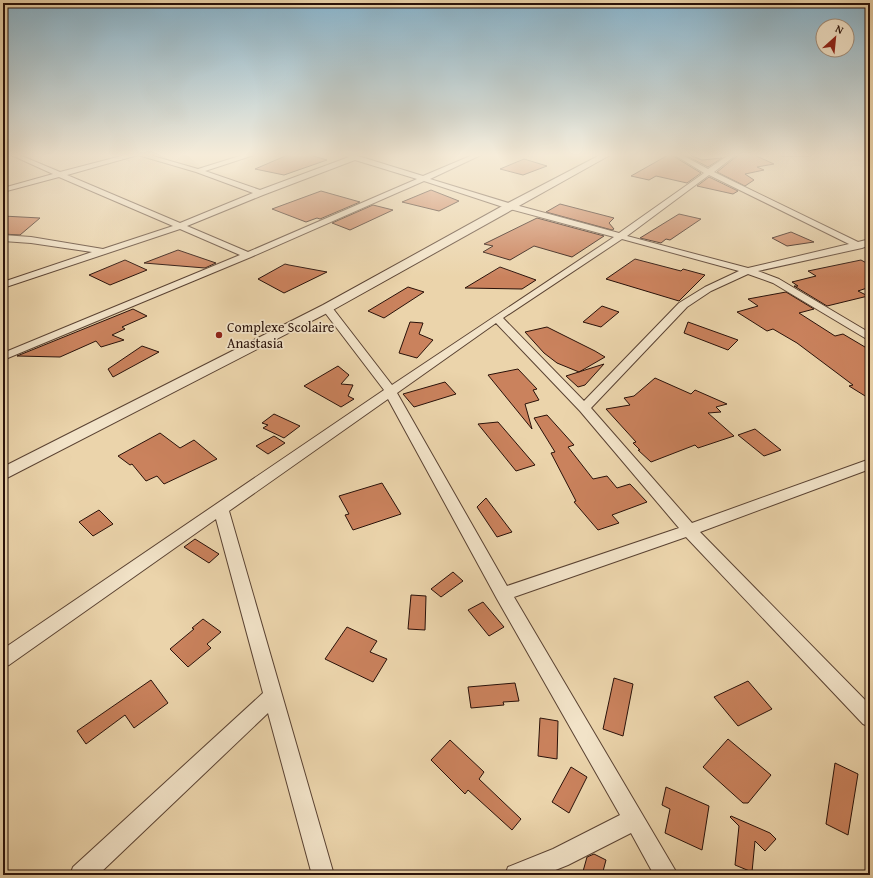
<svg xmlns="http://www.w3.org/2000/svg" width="873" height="878" viewBox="0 0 873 878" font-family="'Gentium Book Plus',serif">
<rect width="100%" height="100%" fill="#ebd4ab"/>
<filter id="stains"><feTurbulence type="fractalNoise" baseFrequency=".005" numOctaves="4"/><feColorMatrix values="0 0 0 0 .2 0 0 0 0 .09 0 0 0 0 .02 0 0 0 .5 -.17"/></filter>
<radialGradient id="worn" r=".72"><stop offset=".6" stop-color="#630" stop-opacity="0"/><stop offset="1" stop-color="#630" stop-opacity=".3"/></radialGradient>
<!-- building -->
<path fill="#ca825d" stroke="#291109" d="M 290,154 L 306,154 L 327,160 L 284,175 L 255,169 Z
M 670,154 L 701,173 L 687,183 L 656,176 L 649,180 L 631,176 Z
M 683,154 L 687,154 L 702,160 L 722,158 L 708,167 Z
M 752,154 L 774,164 L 757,167 L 764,170 L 745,174 L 754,180 L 745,186 L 717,172 L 737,156 Z
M 524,159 L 547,166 L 523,175 L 500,169 Z
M 709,177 L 738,191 L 733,194 L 697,186 Z
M 431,190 L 459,201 L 439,211 L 402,202 Z
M 321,191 L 360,202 L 320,219 L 317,218 L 306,222 L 272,209 Z
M 560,204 L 614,218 L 609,223 L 614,229 L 612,230 L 546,212 Z
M 373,205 L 393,210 L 350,230 L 332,223 Z
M 679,214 L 701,219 L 670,240 L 666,239 L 661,243 L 640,238 Z
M 3,216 L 40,218 L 20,235 L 3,234 Z
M 537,218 L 604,236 L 572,257 L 534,246 L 510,260 L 483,252 L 493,246 L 484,244 Z
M 791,232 L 814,242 L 787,246 L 772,238 Z
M 178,250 L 216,263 L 205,268 L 144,263 Z
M 635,259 L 681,271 L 683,269 L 705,275 L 679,301 L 606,279 Z
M 125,260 L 147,270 L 110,285 L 89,275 Z
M 861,260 L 870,265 L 870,287 L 858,291 L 868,296 L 827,306 L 794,286 L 798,286 L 792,282 L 816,276 L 808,271 Z
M 285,264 L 289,265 L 327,272 L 284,293 L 258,279 Z
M 500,267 L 536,280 L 522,289 L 465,288 Z
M 408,287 L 424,292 L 384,318 L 368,311 Z
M 786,292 L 814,309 L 799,313 L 835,336 L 843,334 L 870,350 L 870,399 L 849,386 L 853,385 L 797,343 L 773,329 L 767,331 L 737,312 L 758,306 L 748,299 Z
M 602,306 L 619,312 L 601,327 L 583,322 Z
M 133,309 L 147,316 L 122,327 L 125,329 L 112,335 L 124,340 L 101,347 L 96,341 L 60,357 L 17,356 Z
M 410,322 L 423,323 L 419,334 L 433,340 L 417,358 L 399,353 Z
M 688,322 L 738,340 L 728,350 L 684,333 Z
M 547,327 L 595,351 L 605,357 L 579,372 L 557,363 L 544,353 L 525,332 Z
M 142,346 L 159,352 L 113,377 L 108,369 Z
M 604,364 L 585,385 L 578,387 L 566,376 Z
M 338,366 L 349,375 L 341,384 L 353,385 L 348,396 L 354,399 L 341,407 L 304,386 Z
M 518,369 L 537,389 L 533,390 L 539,400 L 525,404 L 532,429 L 488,375 Z
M 655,378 L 691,394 L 695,390 L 727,404 L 716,407 L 721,412 L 708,413 L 734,436 L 698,448 L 695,445 L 651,462 L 638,450 L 640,450 L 633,443 L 636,442 L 606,409 L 630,405 L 624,398 L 634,396 Z
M 445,382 L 456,394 L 414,407 L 403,394 Z
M 274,414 L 300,426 L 284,438 L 263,428 L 268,425 L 262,423 Z
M 547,415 L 574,445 L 568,447 L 593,479 L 607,476 L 617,488 L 630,484 L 647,502 L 612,515 L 619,523 L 598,530 L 574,502 L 576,501 L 551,453 L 555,452 L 534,418 Z
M 498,422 L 535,465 L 516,471 L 478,424 Z
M 755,429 L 781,450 L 764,456 L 738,435 Z
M 160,433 L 180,448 L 194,440 L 217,459 L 164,484 L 157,476 L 146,481 L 132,464 L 130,465 L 118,456 Z
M 274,436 L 285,443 L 268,454 L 256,446 Z
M 382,483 L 401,514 L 353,530 L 345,515 L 349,514 L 339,496 Z
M 486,498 L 512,532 L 497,537 L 477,507 Z
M 99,510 L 113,524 L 93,536 L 79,522 Z
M 195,539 L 219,554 L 209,563 L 184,547 Z
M 453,572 L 463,581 L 441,597 L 431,589 Z
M 411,595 L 426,596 L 425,630 L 408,629 Z
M 483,602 L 504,627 L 489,636 L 468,610 Z
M 203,619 L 221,632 L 207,644 L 211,648 L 188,667 L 170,649 L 194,629 L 192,628 Z
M 347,627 L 377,641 L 370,652 L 387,659 L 373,682 L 325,659 Z
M 614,678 L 633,684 L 623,736 L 603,729 Z
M 151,680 L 168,703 L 134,728 L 125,715 L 86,744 L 77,731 Z
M 748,681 L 772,709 L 738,726 L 714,697 Z
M 515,683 L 519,701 L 503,702 L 504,705 L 471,708 L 468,687 Z
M 540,718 L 558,721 L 557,759 L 538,756 Z
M 728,739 L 771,775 L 748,803 L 743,803 L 703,767 Z
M 450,740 L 484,772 L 479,779 L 521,819 L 512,830 L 468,790 L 465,794 L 431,760 Z
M 835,763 L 858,774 L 848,835 L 826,824 Z
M 571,767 L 587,777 L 569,813 L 552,802 Z
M 666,787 L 709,806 L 702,850 L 665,833 L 670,809 L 662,805 Z
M 731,816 L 770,833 L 776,839 L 765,851 L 755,841 L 752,872 L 735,865 L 739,826 L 730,817 Z
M 594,854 L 606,860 L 602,875 L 582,875 L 587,857 Z"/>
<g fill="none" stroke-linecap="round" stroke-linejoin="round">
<defs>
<path id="minor" d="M 9,154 L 17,154 L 60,172 L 129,154 L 146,154 L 198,169 L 246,154 L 255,154 L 254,155 L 205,171 L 260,190 L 349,157 L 342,154 L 358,156 L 423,176 L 475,154 L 483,154 L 430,179 L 512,204 L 619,233 L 704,173 L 673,154 L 680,154 L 708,169 L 730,154 L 737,154 L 714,172 L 858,242 L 870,239 L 870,245 L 862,248 L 758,271 L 779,279 L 870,333 L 870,341 L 773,283 L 748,274 L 711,291 L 687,307 L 591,408 L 692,523 L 870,459 L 870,469 L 700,532 L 870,705 L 870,727 L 863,724 L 686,537 L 514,597 L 678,875 L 654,875 L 631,833 L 568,865 L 543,875 L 505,875 L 508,867 L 553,849 L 620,815 L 497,599 L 388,399 L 229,511 L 334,875 L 312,875 L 268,713 L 98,875 L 70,875 L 73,867 L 263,693 L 216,519 L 9,665 L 3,667 L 3,649 L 384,390 L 323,310 L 322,308 L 323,306 L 331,306 L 392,385 L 614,237 L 506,208 L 424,181 L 251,257 L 3,360 L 3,353 L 240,255 L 180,229 L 3,288 L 3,282 L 92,252 L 31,243 L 3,241 L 3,235 L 31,237 L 103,249 L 173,226 L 59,177 L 3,192 L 3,188 L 53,174 ZM 138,155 L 196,172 L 253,193 L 180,223 L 67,175 ZM 355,160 L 417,179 L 248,252 L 187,226 L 263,195 ZM 709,175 L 849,244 L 748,268 L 627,236 ZM 622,239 L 739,271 L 705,287 L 679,303 L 584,401 L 503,318 ZM 496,323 L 580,411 L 679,528 L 507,586 L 397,393 Z
M 779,154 L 813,154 L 810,156 L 782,156 Z"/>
<path id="tertiary" d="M 602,154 L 612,154 L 331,311 L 3,480 L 3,467 L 323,305 L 506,204 Z"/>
</defs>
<!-- minor casing -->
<use href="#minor" stroke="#5a4232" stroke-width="2"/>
<!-- tertiary casing -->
<use href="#tertiary" stroke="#5a4232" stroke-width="2"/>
<!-- minor -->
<use href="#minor" fill="#f2e3c8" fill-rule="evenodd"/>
<!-- tertiary -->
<use href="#tertiary" fill="#f2e3c8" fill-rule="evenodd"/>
</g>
<!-- sky -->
<linearGradient id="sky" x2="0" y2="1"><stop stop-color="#88b6d0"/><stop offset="0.56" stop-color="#f6ecd9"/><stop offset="1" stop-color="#f6ecd9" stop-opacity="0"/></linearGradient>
<rect width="873" height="277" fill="url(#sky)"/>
<!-- markers -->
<circle fill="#8f2418" stroke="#f2e3c8" stroke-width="1.5" cx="219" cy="335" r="4"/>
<g text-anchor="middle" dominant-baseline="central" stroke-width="3.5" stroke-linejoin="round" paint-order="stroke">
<!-- poi labels -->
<g font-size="14" fill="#291109" stroke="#f2e3c8" text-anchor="start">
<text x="227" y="327">Complexe Scolaire<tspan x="227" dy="16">Anastasia</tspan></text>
</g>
</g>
<!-- margin -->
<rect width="873" height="878" fill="none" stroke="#ebd4ab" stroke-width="16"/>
<rect x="4" y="4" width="865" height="870" fill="none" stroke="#291109" stroke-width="2"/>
<rect x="8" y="8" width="857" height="862" fill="none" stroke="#291109"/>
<!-- north arrow -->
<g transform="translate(835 38) rotate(27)"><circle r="19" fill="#f2e3c8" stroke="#a28f7c"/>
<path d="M0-3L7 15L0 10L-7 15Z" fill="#8f2418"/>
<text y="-6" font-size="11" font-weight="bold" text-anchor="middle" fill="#291109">N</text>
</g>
<rect width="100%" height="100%" filter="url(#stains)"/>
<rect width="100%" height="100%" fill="url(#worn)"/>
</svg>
